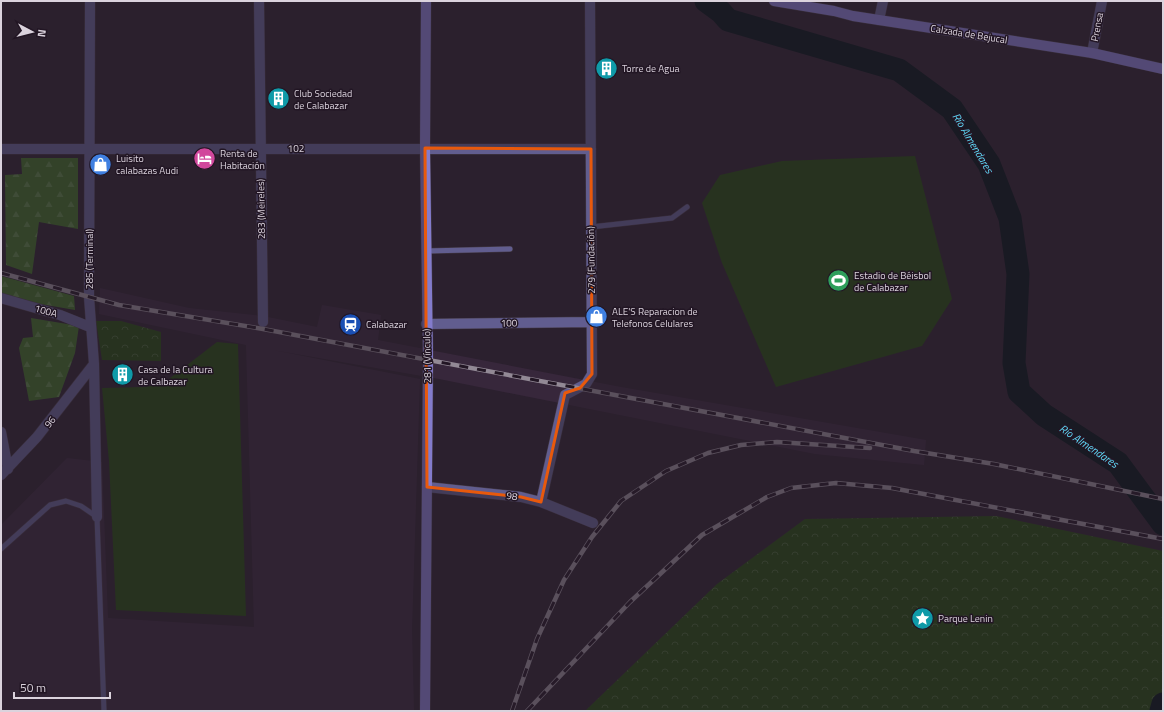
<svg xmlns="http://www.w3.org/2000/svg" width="1164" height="712" viewBox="0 0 1164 712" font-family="'Titillium Web',sans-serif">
<defs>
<pattern id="forest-firs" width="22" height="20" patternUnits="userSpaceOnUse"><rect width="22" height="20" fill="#3c6c25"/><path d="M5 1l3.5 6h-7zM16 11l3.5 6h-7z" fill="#588044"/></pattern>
<pattern id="park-crowns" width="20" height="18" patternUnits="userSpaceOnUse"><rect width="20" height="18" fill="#23480f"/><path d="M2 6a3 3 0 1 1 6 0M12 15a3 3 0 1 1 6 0" fill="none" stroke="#426232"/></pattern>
</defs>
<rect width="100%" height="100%" fill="#2b202e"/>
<!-- built -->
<path fill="#37273b" d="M 100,288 L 189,308 L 263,316 L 317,327 L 322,305 L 381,315 L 378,340 L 621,387 L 926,440 L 924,465 L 815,454 L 439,379 L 273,350 L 420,379 L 412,629 L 414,711 L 1,711 L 1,525 L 67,458 L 102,462 L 108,618 L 254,627 L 246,345 L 99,314 Z"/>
<!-- grass -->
<path fill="#23480f" d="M 915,156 L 952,299 L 922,346 L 776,387 L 722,263 L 702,203 L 720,175 L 782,161 Z
M 217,342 L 238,344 L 246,616 L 116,610 L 109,461 L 102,388 L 142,387 L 161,385 Z"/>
<!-- forest -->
<path fill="url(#forest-firs)" d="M 21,158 L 78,158 L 78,229 L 39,222 L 32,274 L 6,265 L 5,175 L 22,174 Z
M 1,276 L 74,296 L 75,310 L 29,302 L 1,293 Z
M 31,318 L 79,326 L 75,353 L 59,397 L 29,401 L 19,348 L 23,338 L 33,337 Z"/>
<!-- park -->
<path fill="url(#park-crowns)" d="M 96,321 L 121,321 L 161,332 L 161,361 L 102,360 Z
M 996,516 L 1163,551 L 1163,711 L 585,711 L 717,584 L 805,519 Z"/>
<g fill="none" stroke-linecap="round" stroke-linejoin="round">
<!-- river -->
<path stroke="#041317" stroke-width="23" d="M 706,1 L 721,12 L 728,20 L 899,70 L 952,109 L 989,164 L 1010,218 L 1018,274 L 1014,363 L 1019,392 L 1044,415 L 1118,463 L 1163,524
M 1161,711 L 1163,704"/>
<defs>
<path id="lane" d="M 591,227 L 672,218 L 687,207
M 426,251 L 510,249
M 1,549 L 50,505 L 66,501 L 81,506 L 97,517 L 104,711"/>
<path id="street" d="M 90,1 L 89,297 L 94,364 L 97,517
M 259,1 L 263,322
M 879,20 L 883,1
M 1092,53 L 1102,1
M 1,149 L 591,149
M 1,298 L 60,315 L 90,327
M 426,324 L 592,322
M 1,432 L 8,469
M 1,475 L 37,437 L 94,364
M 427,487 L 521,497 L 541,502 L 593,523
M 541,502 L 565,395 L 586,384 L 592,374 L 590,1"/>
<path id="secondary" d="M 774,1 L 834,11 L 853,16 L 1092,53 L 1163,69
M 425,711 L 428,360 L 425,148 L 426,1"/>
</defs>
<!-- lane casing -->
<use href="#lane" stroke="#473d4a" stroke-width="6"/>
<!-- street casing -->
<use href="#street" stroke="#473d4a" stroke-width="11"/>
<!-- secondary casing -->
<use href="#secondary" stroke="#473d4a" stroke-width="11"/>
<!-- lane -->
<use href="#lane" stroke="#615d8f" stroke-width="5"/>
<!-- street -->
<use href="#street" stroke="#615d8f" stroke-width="10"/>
<!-- secondary -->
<use href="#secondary" stroke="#837bcc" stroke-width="10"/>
<defs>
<path id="rail" d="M 1,273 L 119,305 L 263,329 L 914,451 L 994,464 L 1163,499
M 512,711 L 537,639 L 564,580 L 592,537 L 621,501 L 666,471 L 708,453 L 741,445 L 777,442 L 870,448
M 527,711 L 630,602 L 702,535 L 767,497 L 791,488 L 836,483 L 892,488 L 1163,539"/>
</defs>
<!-- rail casing -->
<use href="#rail" stroke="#928995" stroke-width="4.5"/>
<!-- rail -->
<use href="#rail" stroke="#221624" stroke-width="3" stroke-dasharray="9" stroke-linecap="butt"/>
</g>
<!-- marked area -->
<path d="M0 0H1164V712H0ZM 425,148 L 591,149 L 592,374 L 580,388 L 565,393 L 541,502 L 521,497 L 427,487 Z" fill="#2b202e" fill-opacity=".55" fill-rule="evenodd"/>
<path fill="none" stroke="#e8590c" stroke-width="3" stroke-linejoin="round" d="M 425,148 L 591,149 L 592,374 L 580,388 L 565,393 L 541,502 L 521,497 L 427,487 Z"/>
<!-- icons -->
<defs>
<symbol id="building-disc" viewBox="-11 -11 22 22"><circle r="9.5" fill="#0f9aa8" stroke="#221624"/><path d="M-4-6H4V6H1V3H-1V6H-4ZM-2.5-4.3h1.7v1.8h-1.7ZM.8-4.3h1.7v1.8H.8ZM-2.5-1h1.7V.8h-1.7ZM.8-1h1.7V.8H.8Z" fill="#fff"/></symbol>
<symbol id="hotel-disc" viewBox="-11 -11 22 22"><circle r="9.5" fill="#d1479c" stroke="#221624"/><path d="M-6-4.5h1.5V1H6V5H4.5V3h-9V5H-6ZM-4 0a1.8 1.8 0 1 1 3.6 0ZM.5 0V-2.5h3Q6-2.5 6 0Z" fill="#fff"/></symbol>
<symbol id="shop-disc" viewBox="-11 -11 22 22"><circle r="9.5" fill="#3f7fe0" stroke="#221624"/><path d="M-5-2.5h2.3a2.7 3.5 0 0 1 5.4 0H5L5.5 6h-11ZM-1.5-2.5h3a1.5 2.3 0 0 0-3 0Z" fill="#fff"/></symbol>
<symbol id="stadium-disc" viewBox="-11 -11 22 22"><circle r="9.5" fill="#2e9e5b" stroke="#221624"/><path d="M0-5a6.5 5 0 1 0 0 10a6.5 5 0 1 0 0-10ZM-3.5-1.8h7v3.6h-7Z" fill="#fff"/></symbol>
<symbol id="station-disc" viewBox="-11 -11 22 22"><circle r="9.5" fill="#1a4fb4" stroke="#221624"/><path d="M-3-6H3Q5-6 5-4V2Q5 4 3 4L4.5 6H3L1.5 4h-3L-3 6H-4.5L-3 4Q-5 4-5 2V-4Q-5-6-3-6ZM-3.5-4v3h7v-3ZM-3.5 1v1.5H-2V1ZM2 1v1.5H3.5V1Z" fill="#fff"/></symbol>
<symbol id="sight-disc" viewBox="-11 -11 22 22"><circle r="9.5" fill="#0f9aa8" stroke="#221624"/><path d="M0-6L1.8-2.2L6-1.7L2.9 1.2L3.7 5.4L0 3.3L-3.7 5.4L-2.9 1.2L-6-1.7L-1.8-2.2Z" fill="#fff"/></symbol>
</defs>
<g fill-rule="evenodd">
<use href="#building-disc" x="594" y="56" width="25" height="25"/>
<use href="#building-disc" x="266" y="86" width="25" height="25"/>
<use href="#hotel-disc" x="192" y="146" width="25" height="25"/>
<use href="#shop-disc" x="88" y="152" width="25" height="25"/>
<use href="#stadium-disc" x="826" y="268" width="25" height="25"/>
<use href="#shop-disc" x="584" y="304" width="25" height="25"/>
<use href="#station-disc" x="338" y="312" width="25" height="25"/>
<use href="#building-disc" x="110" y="362" width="25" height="25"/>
<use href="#sight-disc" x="910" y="606" width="25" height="25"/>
</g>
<g text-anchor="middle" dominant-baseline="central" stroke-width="3" stroke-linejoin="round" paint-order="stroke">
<!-- street labels -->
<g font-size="10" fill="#dbd3dd" stroke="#221624">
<text transform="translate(1097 27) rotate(-79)">Prensa</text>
<text transform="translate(969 34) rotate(9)">Calzada de Bejucal</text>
<text x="296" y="148">102</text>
<text transform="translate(261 209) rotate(-91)">283 (Meireles)</text>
<text transform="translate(89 259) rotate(-90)">285 (Terminal)</text>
<text transform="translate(591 260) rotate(-91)">279 (Fundación)</text>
<text transform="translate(46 311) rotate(16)">100A</text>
<text transform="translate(509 323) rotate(-1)">100</text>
<text transform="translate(427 356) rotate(-91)">281 (Vínculo)</text>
<text transform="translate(50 422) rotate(-51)">96</text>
<text transform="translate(512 496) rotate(7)">98</text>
</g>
<!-- poi labels -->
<g font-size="10" fill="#dbd3dd" stroke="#221624" text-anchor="start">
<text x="622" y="68">Torre de Agua</text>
<text x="294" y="93">Club Sociedad<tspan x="294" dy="12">de Calabazar</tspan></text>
<text x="220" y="153">Renta de<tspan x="220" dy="12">Habitación</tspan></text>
<text x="116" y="158">Luisito<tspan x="116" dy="12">calabazas Audi</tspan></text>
<text x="854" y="275">Estadio de Béisbol<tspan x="854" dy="12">de Calabazar</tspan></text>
<text x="612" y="311">ALE'S Reparacion de<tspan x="612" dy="12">Telefonos Celulares</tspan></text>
<text x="366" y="324">Calabazar</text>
<text x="138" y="369">Casa de la Cultura<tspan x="138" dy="12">de Calbazar</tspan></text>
<text x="938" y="618">Parque Lenin</text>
</g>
<!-- water labels -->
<g font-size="11" font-style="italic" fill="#5fdaf8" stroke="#221624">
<text transform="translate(973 143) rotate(59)">Río Almendares</text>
<text transform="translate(1089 446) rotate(34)">Río Almendares</text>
</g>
</g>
<!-- border -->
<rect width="1164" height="712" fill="none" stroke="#dbd3dd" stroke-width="4"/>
<!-- north arrow -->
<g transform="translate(32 32) rotate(97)" stroke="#221624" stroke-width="3" paint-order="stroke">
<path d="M0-3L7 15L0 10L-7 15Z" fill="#dbd3dd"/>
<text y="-6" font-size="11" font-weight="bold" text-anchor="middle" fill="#dbd3dd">N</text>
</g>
<!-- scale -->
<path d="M14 692v6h96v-6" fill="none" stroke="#dbd3dd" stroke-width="2"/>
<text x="20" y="692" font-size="12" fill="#dbd3dd" stroke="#221624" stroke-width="3" paint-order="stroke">50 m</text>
</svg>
